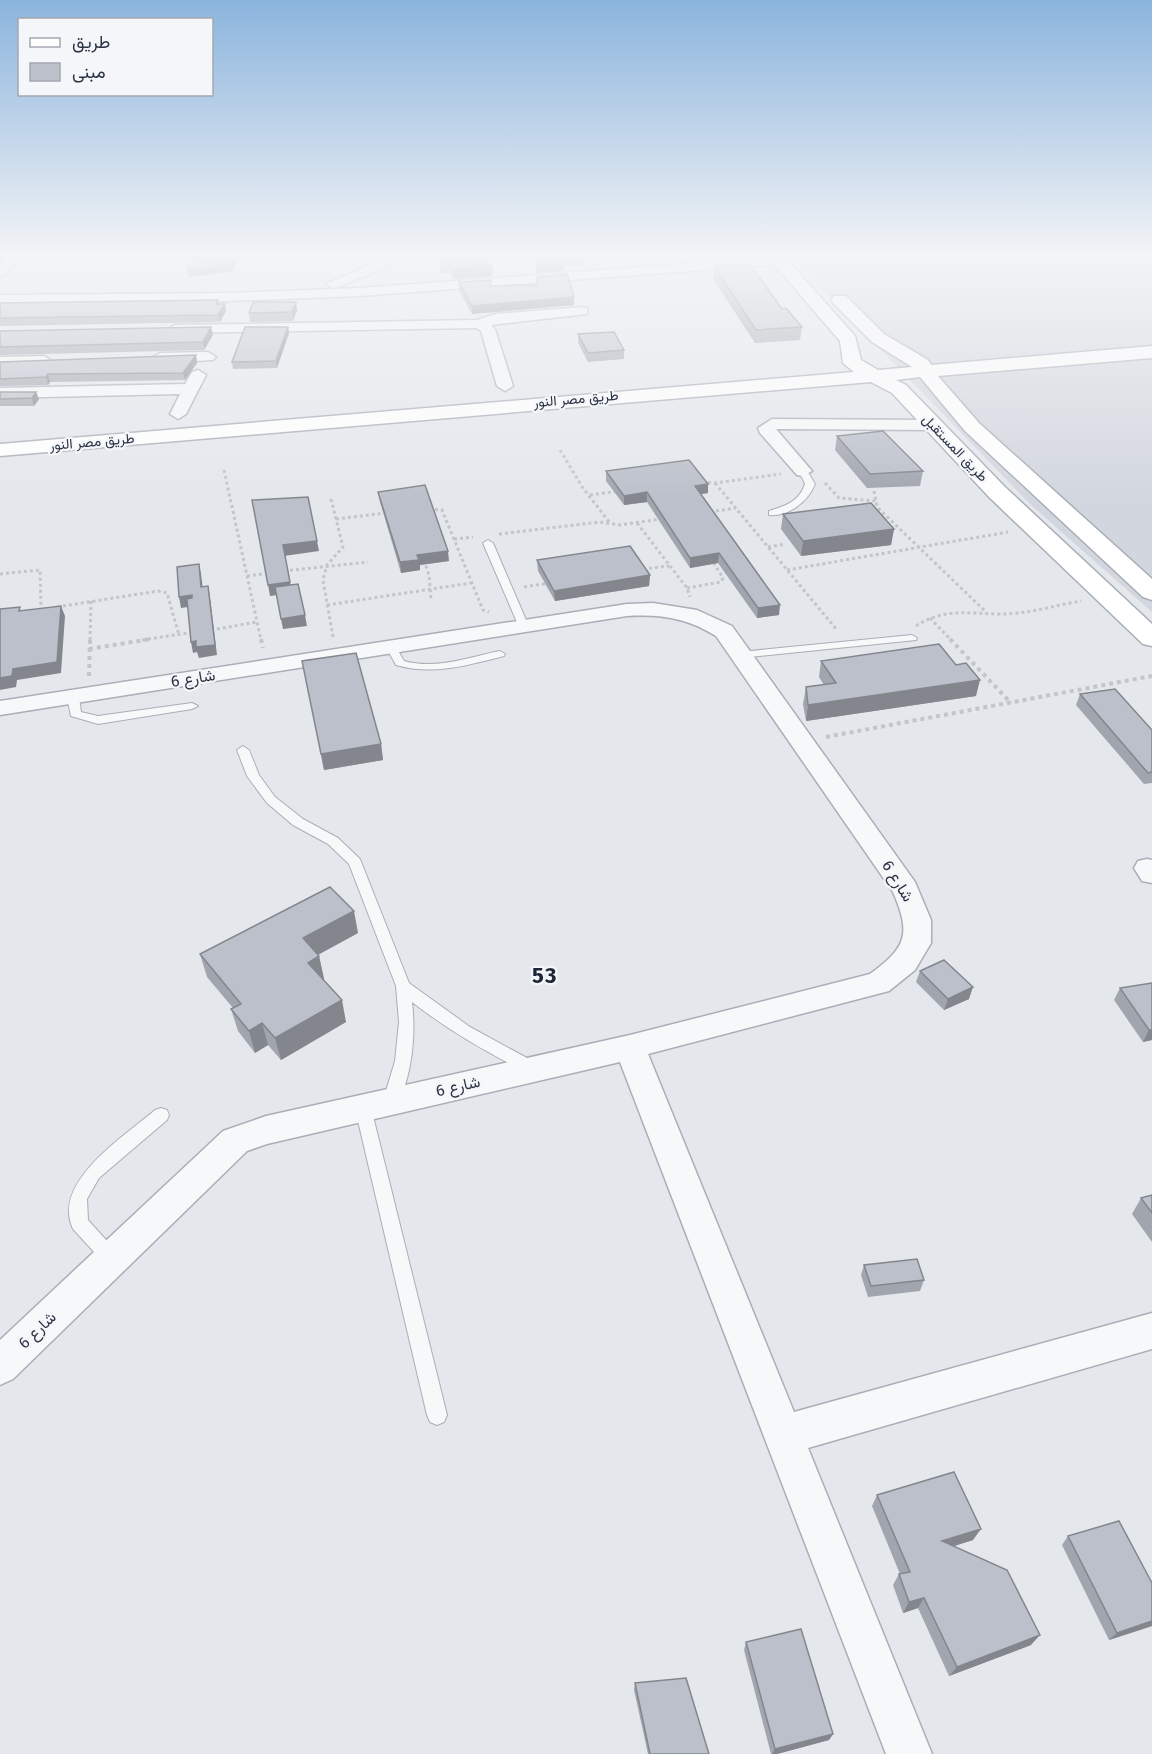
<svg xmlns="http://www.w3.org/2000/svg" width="1152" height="1754" viewBox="0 0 1152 1754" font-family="'Fira Sans',Vazirmatn,sans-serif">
<rect width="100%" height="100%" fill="#e4e7ec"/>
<!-- built -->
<path fill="#d2d6de" d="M 788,254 L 1152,254 L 1152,612 L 1031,505 Z"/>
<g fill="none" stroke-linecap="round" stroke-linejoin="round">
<defs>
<path id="lane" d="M 803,468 L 806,469 L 815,484 C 808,502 788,517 769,515 L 769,511 C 785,506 799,502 805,484 L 799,471 Z
M 488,540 L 493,543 L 529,627 L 528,629 L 524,630 L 519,627 L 483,543 Z
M 912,635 L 917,638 L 916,640 L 740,658 L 735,655 L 740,652 Z
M 391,644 L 395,645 L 404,661 C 436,670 469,657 500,651 L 505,654 L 504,656 C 468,665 433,676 396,665 L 386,647 Z
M 73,694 L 79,697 L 81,712 L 98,716 L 192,703 L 198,706 L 192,709 L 98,724 L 71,716 L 67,697 Z
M 243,746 L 249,750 L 259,775 L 275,797 L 303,819 L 338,838 L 360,859 L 409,983 L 470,1027 L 538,1064 L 540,1068 L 538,1072 L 532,1074 L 526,1072 C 486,1052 448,1030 412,1002 C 416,1036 412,1075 397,1106 L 391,1108 L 385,1106 L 383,1101 L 395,1061 L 399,1022 L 396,986 L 349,864 L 328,844 L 293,825 L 267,803 L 247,776 L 237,750 Z
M 363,1101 L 369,1103 L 371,1108 L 447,1415 L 444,1422 L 437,1425 L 430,1422 L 427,1415 L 355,1108 L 357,1103 Z
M 161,1108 L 167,1110 L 169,1115 L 167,1120 L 99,1178 L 87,1199 L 88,1220 L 117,1252 L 120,1258 L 117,1264 L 111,1266 L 105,1264 L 73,1229 C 51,1182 125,1136 155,1110 Z"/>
<path id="street" d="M 8,254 L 21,254 L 5,275 L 0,276 L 0,264 Z
M 395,254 L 437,254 L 431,258 L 406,259 L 338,287 L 333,288 L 326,284 Z
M 779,257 L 786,261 L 784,264 L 360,296 L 227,301 L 0,303 L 0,295 L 227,293 L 360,288 Z
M 582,307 L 587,308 L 587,314 L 491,325 L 495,329 L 513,386 L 505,391 L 497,386 L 481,331 L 476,328 L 175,333 L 168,329 L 175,325 L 477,320 L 495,314 Z
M 208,352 L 216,357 L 213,360 L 160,363 L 152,358 L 160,353 Z
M 44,356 L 52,361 L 49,364 L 0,367 L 0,357 Z
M 198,370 L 206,375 L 186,414 L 178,419 L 170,414 L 180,394 L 0,398 L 0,388 L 185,384 L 192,372 Z
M 772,419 L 933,420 L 941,425 L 933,430 L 776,429 L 812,471 L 803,476 L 797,475 L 760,433 L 758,428 Z
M 653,603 L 697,610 L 732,626 L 915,882 L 931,920 L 931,943 L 915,970 L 889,991 L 648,1054 L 794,1412 L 1152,1313 L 1152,1349 L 808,1448 L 932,1754 L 886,1754 L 620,1062 L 267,1144 L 247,1151 L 13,1379 L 0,1385 L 0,1340 L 223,1131 L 266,1116 L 630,1035 L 870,974 C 907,947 911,934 893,892 L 716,636 C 687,618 661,614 627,616 L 0,715 L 0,701 L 627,604 Z
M 1147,859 L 1152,860 L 1152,883 L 1142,881 L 1134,868 L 1138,861 Z"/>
<path id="secondary" d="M 765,254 L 782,254 L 855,336 L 861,360 L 878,370 L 912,367 L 872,342 L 834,304 L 831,300 L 834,296 L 846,296 L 884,334 L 928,360 L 931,365 L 1152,346 L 1152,358 L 938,376 L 979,423 L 1152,579 L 1152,600 L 1143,597 L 965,431 L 920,377 L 896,380 L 906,385 L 1005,487 L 1152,624 L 1152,646 L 1143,644 L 989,497 L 892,393 L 871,382 L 0,456 L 0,444 L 854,372 L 843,363 L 840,341 Z"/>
</defs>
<!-- lane casing -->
<use href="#lane" stroke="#a9aeb7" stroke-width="2"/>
<!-- street casing -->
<use href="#street" stroke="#a9aeb7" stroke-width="3"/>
<!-- secondary casing -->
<use href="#secondary" stroke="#a9aeb7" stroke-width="3"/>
<!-- path-far1 -->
<path stroke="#c2c5cb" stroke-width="3" stroke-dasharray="3 3" stroke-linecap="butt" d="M 560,450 L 583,488 L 610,523
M 224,470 L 261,640
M 702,482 L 715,483 L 781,474
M 715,483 L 837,630
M 825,483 L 839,498 L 877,501
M 874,491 L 877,507 L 986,612
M 590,495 L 619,491
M 331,499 L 343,547 L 327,565 L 323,580 L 333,637
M 429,509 L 442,510 L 483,610 L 489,612
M 710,512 L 736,508
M 336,519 L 386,513
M 637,523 L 687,588 L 690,597
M 499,534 L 600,522 L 620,525 L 661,519
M 454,539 L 473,537
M 768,547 L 786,544
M 424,560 L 429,575 L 431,600
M 643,569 L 669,566
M 787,570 L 1008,532
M 284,571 L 368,562
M 0,574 L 40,570 L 41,609
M 247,576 L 270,573
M 524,587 L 549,583
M 687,588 L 721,582 L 723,578 L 713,562
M 327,605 L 471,583
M 57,607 L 158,591 L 167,593 L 179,635
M 930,618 L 951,640
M 916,626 C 945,607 970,614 1002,614 C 1028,614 1056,605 1081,601
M 211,630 L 257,622
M 90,640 L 91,601
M 142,640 L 195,632"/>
<!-- path -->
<path stroke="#c2c5cb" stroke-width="4" stroke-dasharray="4 4" stroke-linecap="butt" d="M 261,639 L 263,648
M 950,639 L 1011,703
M 89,649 L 151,639
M 89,676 L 90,639
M 826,737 L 1152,676"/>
<!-- lane -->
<use href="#lane" fill="#f7f8fa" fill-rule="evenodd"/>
<!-- street -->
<use href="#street" fill="#f7f8fa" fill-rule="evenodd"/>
<!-- secondary -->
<use href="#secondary" fill="#fff" fill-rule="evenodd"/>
</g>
<!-- wall -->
<path fill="#a1a5ae" d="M 440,254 L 493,254 L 492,276 L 453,279 L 450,273 L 440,273 L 439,262 Z
M 535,254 L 585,254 L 585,266 L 564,266 L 564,271 L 536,273 Z
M 714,266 L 782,309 L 802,327 L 800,340 L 755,343 L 713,279 Z
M 491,280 L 491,286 L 574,297 L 574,305 L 472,314 L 459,291 L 459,282 Z
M 218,300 L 219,304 L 226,311 L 220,322 L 0,326 L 0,303 Z
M 297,310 L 293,321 L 250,322 L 249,313 Z
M 288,327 L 289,333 L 277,368 L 233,369 L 232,362 Z
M 0,331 L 213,335 L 204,350 L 0,355 Z
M 578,334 L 624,350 L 624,359 L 588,362 L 578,343 Z
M 196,355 L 197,363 L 185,380 L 50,382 L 48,385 L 0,386 L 0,362 Z
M 0,392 L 36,392 L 39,399 L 34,406 L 0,406 Z
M 837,436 L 923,471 L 920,486 L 867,488 L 835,450 Z
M 606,471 L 708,484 L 708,493 L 701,494 L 779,615 L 757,618 L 718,563 L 690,568 L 647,502 L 624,505 L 606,481 Z
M 378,492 L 449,561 L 420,565 L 420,570 L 401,573 L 380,502 Z
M 783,514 L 894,529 L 891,545 L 801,556 L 781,529 Z
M 537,560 L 650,575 L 649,586 L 555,601 L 538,571 Z
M 302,661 L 381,744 L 383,760 L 324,770 Z
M 821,661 L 956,665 L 976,696 L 806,721 L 803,704 L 806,687 L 824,685 L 819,677 Z
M 1080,694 L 1152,730 L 1152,783 L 1144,784 L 1076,705 Z
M 358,933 L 318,955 L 319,956 L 324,979 L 323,979 L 346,1022 L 281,1060 L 268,1045 L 255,1053 L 238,1031 L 231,1009 L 233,1008 L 207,977 L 200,954 Z
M 920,971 L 969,999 L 944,1010 L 916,982 Z
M 1152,983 L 1152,1040 L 1143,1042 L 1114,1000 L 1120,988 Z
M 1152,1195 L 1152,1242 L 1132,1214 L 1141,1198 Z
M 864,1265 L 924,1280 L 920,1291 L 868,1297 L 861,1275 Z
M 877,1495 L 973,1540 L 954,1546 L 1031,1645 L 949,1676 L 918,1608 L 903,1613 L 893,1585 L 899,1574 L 900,1574 L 872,1506 Z
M 1068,1536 L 1152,1626 L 1109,1640 L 1062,1545 Z
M 746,1642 L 833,1734 L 829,1740 L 777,1754 L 771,1754 L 744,1650 Z
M 635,1683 L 709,1754 L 648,1754 L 634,1690 Z"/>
<!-- shaded-wall -->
<path fill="#83868d" d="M 0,254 L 5,254 L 0,260 Z
M 235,254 L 240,254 L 232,272 L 189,277 L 187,269 Z
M 493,254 L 492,276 L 453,279 L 452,267 Z
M 564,258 L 564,271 L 536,273 L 536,260 Z
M 574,297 L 574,305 L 472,314 L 472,306 Z
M 296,302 L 297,310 L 293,321 L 292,312 Z
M 225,304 L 226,311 L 220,322 L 218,315 Z
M 211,327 L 213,335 L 204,350 L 203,342 Z
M 288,327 L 289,333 L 277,368 L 276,361 Z
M 196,355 L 197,363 L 185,380 L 183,373 Z
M 48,374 L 50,382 L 48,385 L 46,377 Z
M 36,392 L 39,399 L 34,406 L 32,398 Z
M 708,484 L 708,493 L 694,495 L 695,486 Z
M 647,492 L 647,502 L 624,505 L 624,496 Z
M 894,529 L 891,545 L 801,556 L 803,541 Z
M 317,541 L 319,551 L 284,556 L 283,545 Z
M 448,551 L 449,561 L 420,565 L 420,570 L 401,573 L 400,562 L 417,555 Z
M 719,553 L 718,563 L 690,568 L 690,558 Z
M 199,564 L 201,574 L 204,598 L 201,587 Z
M 650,575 L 649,586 L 555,601 L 554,591 Z
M 290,582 L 292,593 L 270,596 L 268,585 Z
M 208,586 L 210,597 L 217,655 L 199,658 L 197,652 L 193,653 L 191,642 L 196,641 Z
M 192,595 L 195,606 L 181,608 L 179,597 Z
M 780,605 L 779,615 L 757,618 L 758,608 Z
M 61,606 L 65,616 L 61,673 L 17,680 L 16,687 L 0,690 L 0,678 L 13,669 Z
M 305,615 L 307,626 L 283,629 L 281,619 Z
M 980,680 L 976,696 L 806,721 L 808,705 Z
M 381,744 L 383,760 L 324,770 L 321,754 Z
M 354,911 L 358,933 L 308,960 L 303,938 Z
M 319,956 L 324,979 L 313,985 L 308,963 Z
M 973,987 L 969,999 L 944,1010 L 948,999 Z
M 342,1000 L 346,1022 L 281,1060 L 275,1038 Z
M 262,1023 L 268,1045 L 255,1053 L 249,1031 Z
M 1149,1030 L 1152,1030 L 1152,1040 L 1143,1042 Z
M 981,1529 L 973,1540 L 935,1552 L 942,1541 Z
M 924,1598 L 918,1608 L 903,1613 L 909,1602 Z
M 1152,1621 L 1152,1626 L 1109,1640 L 1117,1633 Z
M 1040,1635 L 1031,1645 L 949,1676 L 957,1667 Z
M 833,1734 L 829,1740 L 777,1754 L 772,1754 L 775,1749 Z"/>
<!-- building -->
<path fill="#bbc0ca" stroke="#83868d" stroke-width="1.5" d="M 195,254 L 235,254 L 231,264 L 187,269 Z
M 440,254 L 493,254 L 492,265 L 452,267 L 449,262 L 439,262 Z
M 536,254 L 562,254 L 564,258 L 536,260 Z
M 750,264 L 782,309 L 786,308 L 802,327 L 756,330 L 714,266 Z
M 567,274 L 574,297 L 472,306 L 459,282 L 491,280 L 490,286 L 537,285 L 537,277 Z
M 218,300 L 216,304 L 225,304 L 218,315 L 0,318 L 0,303 Z
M 253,302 L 296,302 L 292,312 L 249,313 Z
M 211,327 L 203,342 L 0,347 L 0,331 Z
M 245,327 L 288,327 L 276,361 L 232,362 Z
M 614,332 L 624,350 L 588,353 L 578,334 Z
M 196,355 L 183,373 L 48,374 L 46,377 L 0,379 L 0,362 Z
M 0,392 L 36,392 L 32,398 L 0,399 Z
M 883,431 L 923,471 L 870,474 L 837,436 Z
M 689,460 L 708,484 L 695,486 L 780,605 L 758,608 L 719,553 L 690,558 L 647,492 L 624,496 L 606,471 Z
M 425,485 L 448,551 L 417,555 L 419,560 L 400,562 L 378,492 Z
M 308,497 L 317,541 L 283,545 L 290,582 L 268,585 L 252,500 Z
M 871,503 L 894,529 L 803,541 L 783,514 Z
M 630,546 L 650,575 L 554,591 L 537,560 Z
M 199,564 L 201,587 L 208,586 L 215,645 L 196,647 L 196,641 L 191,642 L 187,599 L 192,598 L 192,595 L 179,597 L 177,567 Z
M 298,584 L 305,615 L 281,619 L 275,587 Z
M 61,606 L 57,662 L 13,669 L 12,676 L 0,678 L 0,609 L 20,607 L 19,611 Z
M 939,644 L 956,665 L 966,663 L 980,680 L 808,705 L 806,687 L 836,683 L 821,661 Z
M 356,653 L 381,744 L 321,754 L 302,661 Z
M 1115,689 L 1152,730 L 1152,772 L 1148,773 L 1080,694 Z
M 330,887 L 354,911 L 303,938 L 319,956 L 308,963 L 342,1000 L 275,1038 L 262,1023 L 249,1031 L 231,1009 L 241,1004 L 200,954 Z
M 944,960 L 973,987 L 948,999 L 920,971 Z
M 1152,983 L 1152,1030 L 1149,1030 L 1120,988 Z
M 1152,1195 L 1152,1213 L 1141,1198 Z
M 917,1259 L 924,1280 L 871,1286 L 864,1265 Z
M 954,1472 L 981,1529 L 942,1541 L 1007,1570 L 1040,1635 L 957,1667 L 924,1598 L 909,1602 L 899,1574 L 910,1572 L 877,1495 Z
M 1119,1521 L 1152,1583 L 1152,1621 L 1117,1633 L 1068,1536 Z
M 801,1629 L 833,1734 L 775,1749 L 746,1642 Z
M 686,1678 L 709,1754 L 650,1754 L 635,1683 Z"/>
<!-- sky -->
<linearGradient id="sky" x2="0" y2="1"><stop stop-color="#8bb4dd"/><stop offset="0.51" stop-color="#f3f4f6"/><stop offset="1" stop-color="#f3f4f6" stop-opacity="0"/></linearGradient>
<rect width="1152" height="500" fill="url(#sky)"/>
<g text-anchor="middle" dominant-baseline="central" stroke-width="4.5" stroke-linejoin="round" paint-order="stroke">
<!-- far-street labels -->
<g font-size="14" fill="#2b3445" stroke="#f4f6f9">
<text transform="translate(576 399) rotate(-5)">طريق مصر النور</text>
<text transform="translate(92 442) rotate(-5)">طريق مصر النور</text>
<text transform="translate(955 448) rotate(46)">طريق المستقبل</text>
</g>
<!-- street labels -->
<g font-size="16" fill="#2b3445" stroke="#f4f6f9">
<text transform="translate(193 678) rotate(-9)">شارع 6</text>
<text transform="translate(898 881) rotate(58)">شارع 6</text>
<text transform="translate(458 1086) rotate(-13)">شارع 6</text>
<text transform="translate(37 1330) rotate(-44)">شارع 6</text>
</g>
<!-- district labels -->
<g font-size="22" font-weight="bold" letter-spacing="1.5" fill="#1d2536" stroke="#f4f6f9">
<text x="545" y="975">53</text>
</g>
</g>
<!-- legend -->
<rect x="18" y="18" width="195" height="78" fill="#f4f6f9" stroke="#a4a8b1" stroke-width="1.5"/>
<rect x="30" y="38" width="30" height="9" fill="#ffffff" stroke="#a4a8b1" stroke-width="1.5"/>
<text x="72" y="48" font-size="18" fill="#2b3445">طريق</text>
<rect x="30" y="63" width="30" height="18" fill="#bbc0ca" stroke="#a4a8b1" stroke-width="1.5"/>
<text x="72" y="78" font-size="18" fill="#2b3445">مبنى</text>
</svg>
